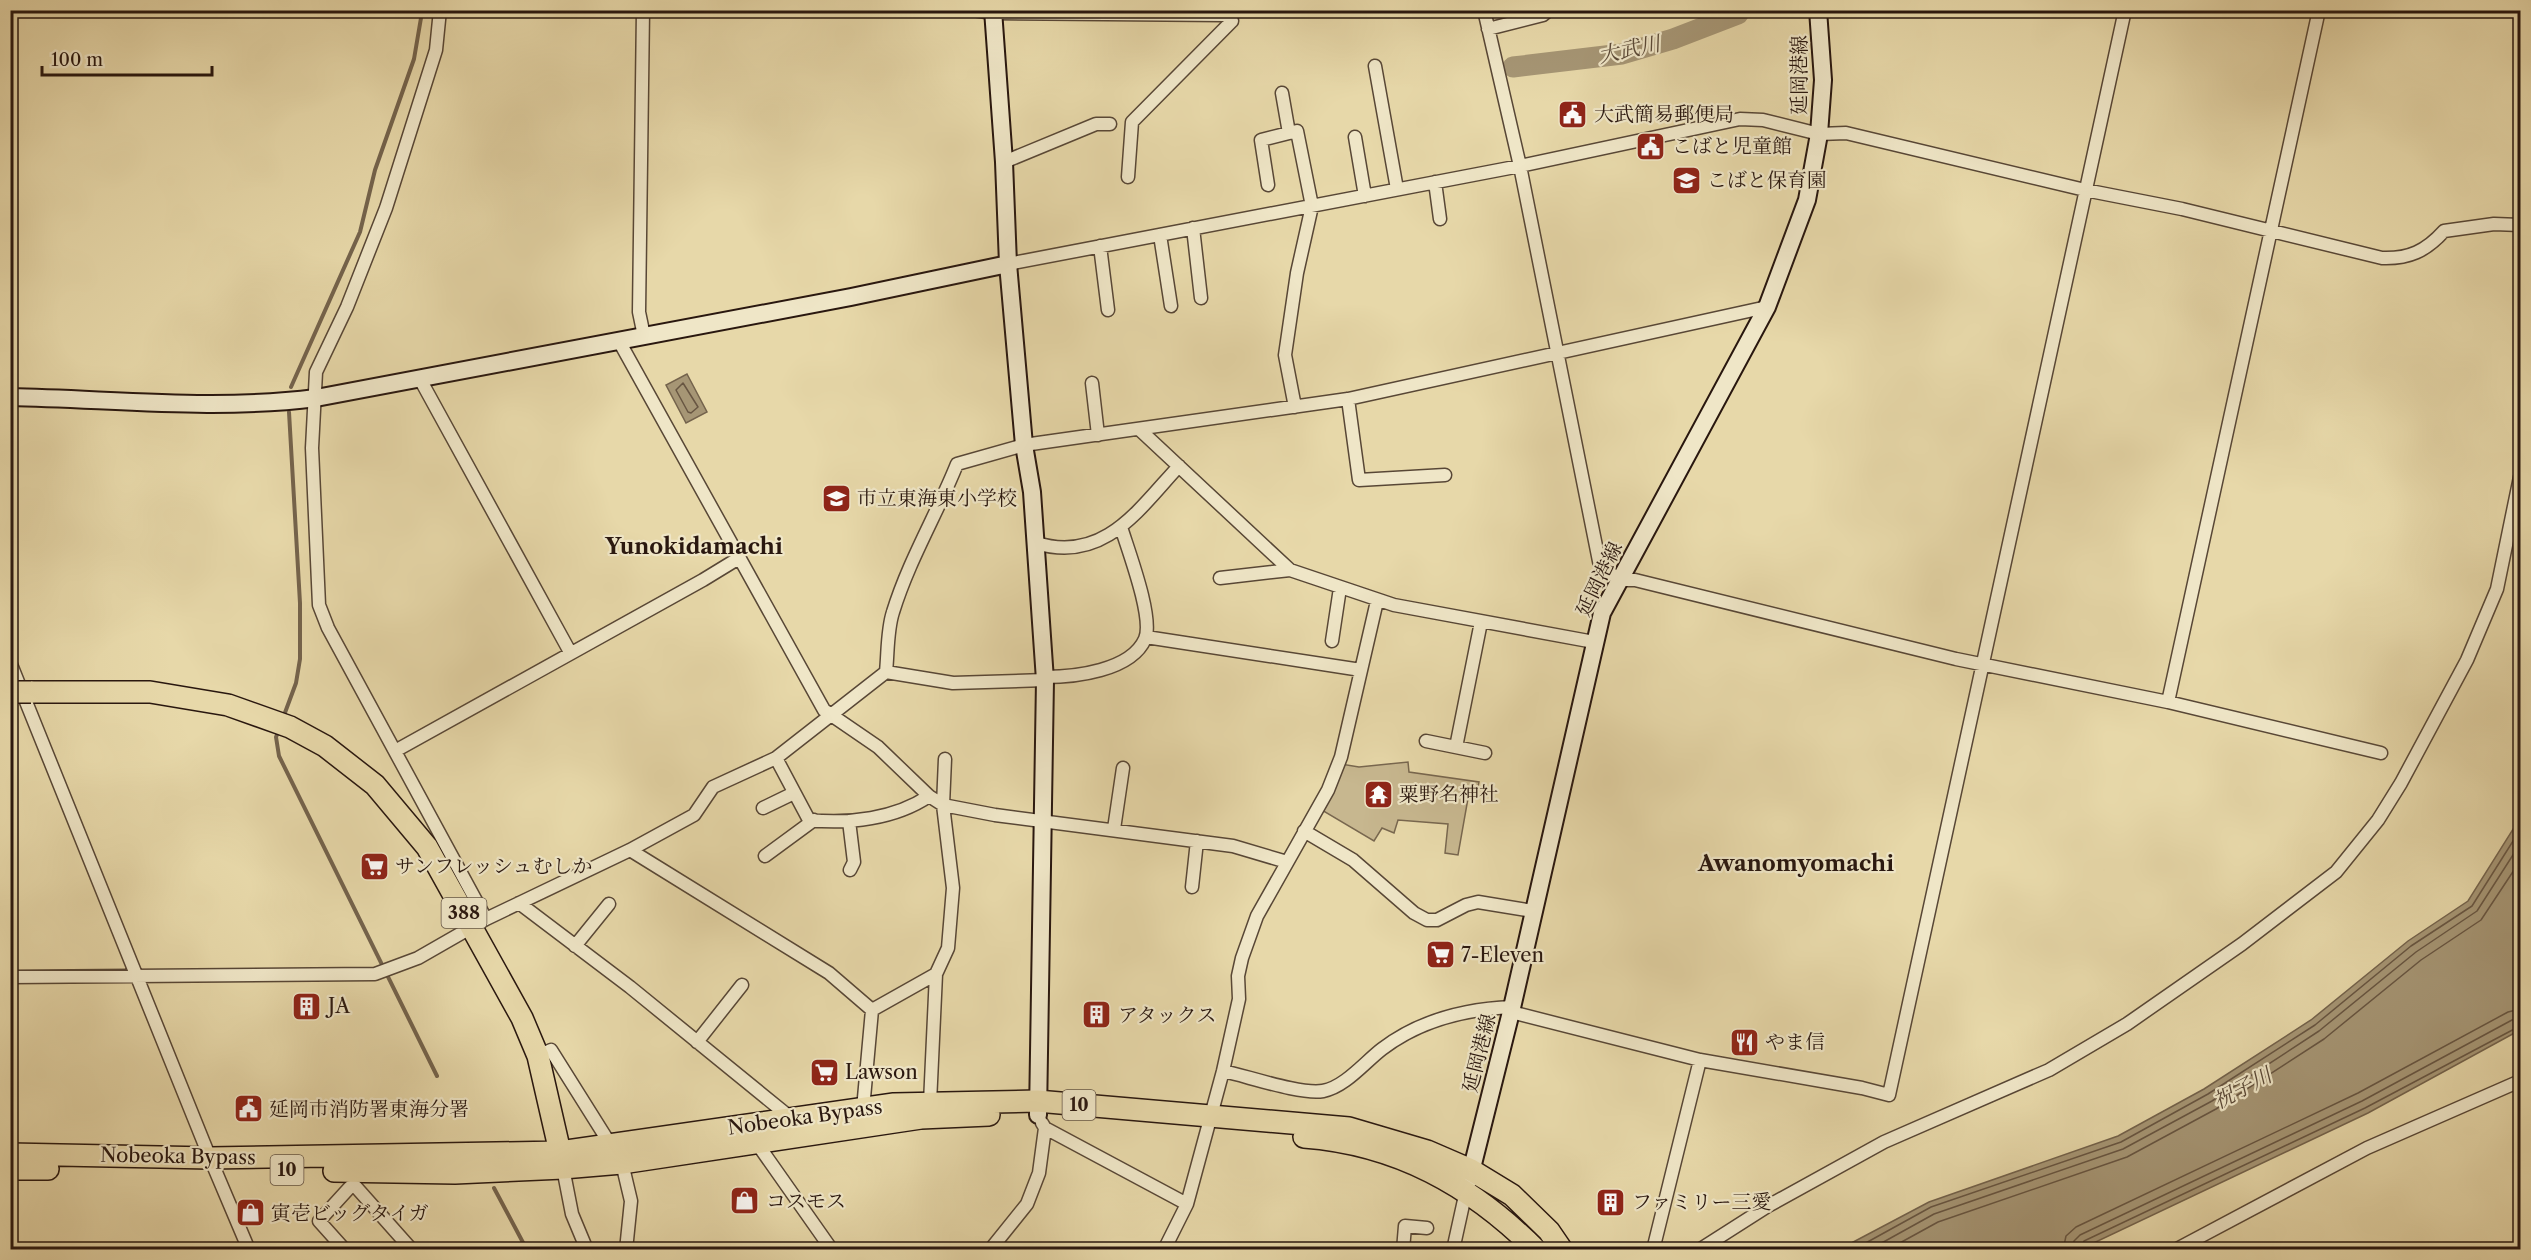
<svg xmlns="http://www.w3.org/2000/svg" width="2531" height="1260" viewBox="0 0 2531 1260" font-family="'Libre Caslon Text','Noto Serif JP',serif">
<rect width="100%" height="100%" fill="#e7d8a9"/>
<filter id="stains"><feTurbulence type="fractalNoise" baseFrequency=".00333" numOctaves="4"/><feColorMatrix values="0 0 0 0 .2 0 0 0 0 .09 0 0 0 0 .02 0 0 0 .5 -.17"/></filter>
<radialGradient id="worn" r=".72"><stop offset=".6" stop-color="#630" stop-opacity="0"/><stop offset="1" stop-color="#630" stop-opacity=".3"/></radialGradient>
<!-- green -->
<path fill="#c7b78f" stroke="#78674f" stroke-width="1.5" d="M 1408,762 L 1409,772 L 1479,782 L 1478,787 L 1470,787 L 1458,855 L 1445,853 L 1448,824 L 1398,820 L 1394,833 L 1382,828 L 1374,841 L 1320,809 L 1341,764 L 1359,767 Z"/>
<!-- water -->
<path fill="#a69675" stroke="#74634c" stroke-width="1.5" d="M 687,374 L 707,412 L 686,423 L 666,385 Z
M 2520,818 L 2520,1030 L 2368,1113 L 2081,1249 L 1840,1249 L 1929,1202 L 2118,1136 L 2204,1089 L 2311,1020 L 2408,941 L 2468,901 Z"/>
<g fill="none" stroke-linecap="round" stroke-linejoin="round">
<!-- shore -->
<path stroke="#685642" stroke-width="1.5" d="M 683,383 L 698,407 L 691,413 L 688,412 L 676,390 Z
M 1853,1250 L 1931,1207 L 2121,1142 L 2208,1094 L 2315,1025 L 2411,946 L 2472,906 L 2520,830
M 1869,1250 L 1934,1214 L 2123,1149 L 2212,1101 L 2319,1031 L 2416,952 L 2477,911 L 2520,844
M 1887,1250 L 1938,1222 L 2127,1157 L 2216,1109 L 2324,1039 L 2421,960 L 2481,920 L 2520,861
M 2063,1250 L 2066,1236 L 2076,1227 L 2358,1093 L 2508,1012 L 2520,1009
M 2072,1250 L 2074,1241 L 2080,1235 L 2362,1101 L 2512,1020 L 2520,1018
M 2080,1250 L 2084,1241 L 2365,1108 L 2520,1026"/>
<!-- stream -->
<path stroke="#74634c" stroke-width="4" d="M 291,387 L 360,232 L 375,170 L 414,59 L 421,18
M 283,718 L 296,683 L 300,659 L 300,603 L 289,412
M 279,730 L 276,737 L 279,756 L 437,1076
M 494,1188 L 527,1250"/>
<!-- river -->
<path stroke="#a69675" stroke-width="21" d="M 1513,67 L 1622,54 L 1673,39 L 1738,14 L 1740,10"/>
<defs>
<path id="street" d="M 440,10 L 436,50 L 386,208 L 347,307 L 316,372 L 312,448 L 319,605 L 328,628 L 486,919
M 643,10 L 639,312 L 644,336
M 973,10 L 993,13 L 1225,15 L 1232,21 L 1132,122 L 1128,177
M 1484,10 L 1520,166 L 1600,566 L 1620,580 L 1635,580 L 1956,659 L 2168,702 L 2381,753
M 1488,29 L 1543,15 L 1549,10
M 1375,66 L 1397,189
M 1282,93 L 1289,133
M 1355,137 L 1365,196
M 1004,162 L 1096,124 L 1110,124
M 1435,182 L 1440,219
M 1268,185 L 1261,140 L 1297,131 L 1312,206 L 1297,273 L 1285,355 L 1295,407
M 1193,228 L 1201,298
M 1160,235 L 1171,306
M 1100,246 L 1108,310
M 1008,264 L 1520,166 L 1740,119 L 1763,120 L 1819,134 L 1846,133 L 2085,190 L 2182,209 L 2382,258 C 2409,259 2426,251 2444,231 L 2494,224 L 2520,225
M 619,341 L 824,710 L 878,747 L 929,796 L 943,805 L 995,815 L 1233,846 L 1287,862
M 420,379 L 570,652
M 1092,383 L 1098,435
M 1348,399 L 1359,480 L 1445,475
M 1140,430 L 1290,570 L 1394,605 L 1594,642
M 1036,543 C 1104,564 1139,509 1179,466
M 1220,578 L 1290,570
M 1146,637 L 1361,670
M 1332,641 L 1340,588
M 10,662 L 210,1158 L 249,1250
M 886,672 L 953,683 L 1045,680
M 1045,677 C 1074,677 1131,671 1145,639 C 1154,618 1128,550 1121,527
M 2168,702 L 2319,10
M 1426,741 L 1485,753
M 1456,747 L 1481,622
M 395,751 L 703,580 L 739,558
M 776,758 L 809,820 C 849,824 895,819 929,796
M 763,808 L 794,793
M 849,821 L 854,862 L 850,870
M 1114,829 L 1123,768
M 1304,831 L 1353,860 L 1414,913 L 1427,920 L 1437,920 L 1466,905 L 1478,902 L 1533,911
M 630,850 L 829,973 L 872,1010
M 765,856 L 814,820
M 1192,887 L 1197,841
M 519,903 L 630,987 L 791,1118
M 575,946 L 609,904
M 10,977 L 375,974 L 418,958 L 486,919 L 630,850 L 694,815 L 713,787 L 776,758 L 886,672 C 888,653 887,630 893,612 C 909,560 937,514 957,464 L 1024,445 L 1348,399 L 1767,307
M 1511,1012 L 1700,1060 L 1862,1088 L 1889,1095 L 2125,10
M 697,1042 L 742,985
M 538,1056 L 551,1050 L 622,1163 L 631,1201 L 626,1250
M 1223,1071 C 1247,1076 1301,1095 1323,1091 C 1345,1087 1365,1062 1382,1049 C 1420,1020 1465,1009 1512,1007
M 930,1103 L 936,974
M 863,1109 L 872,1010 L 936,974 L 948,948 L 953,888 L 943,805 L 945,759
M 1045,1128 L 1187,1204
M 756,1142 L 832,1250
M 563,1168 L 572,1214 L 587,1250
M 356,1187 L 412,1250
M 345,1250 L 319,1221 L 350,1187 L 356,1187
M 990,1250 L 1027,1204 L 1039,1173 L 1045,1128 L 1042,1123
M 1164,1250 L 1187,1204 L 1223,1071 L 1239,999 L 1238,976 L 1242,958 L 1257,916 L 1328,790 L 1341,757 L 1377,601
M 1403,1250 L 1405,1226 L 1427,1228
M 1453,1250 L 1466,1191
M 1653,1250 L 1700,1060
M 1699,1250 L 1768,1206 L 1884,1142 L 2049,1070 L 2127,1024 L 2242,944 L 2336,872 L 2378,820 L 2401,783 L 2467,660 L 2497,589 L 2520,477
M 2175,1250 L 2367,1148 L 2520,1081"/>
<path id="secondary" d="M 993,10 L 1004,162 L 1008,264 L 1024,445 L 1032,492 L 1045,680 L 1038,1115
M 10,397 C 113,399 214,411 316,398 L 851,297 L 1008,264
M 1469,1180 L 1511,1012 L 1602,613 L 1767,307 L 1807,200 L 1819,134 L 1823,80 L 1818,10"/>
<path id="highway" d="M 31,692 L 150,692 L 228,705 L 290,727 L 325,746 L 375,785 L 427,847 L 522,1018 L 538,1056 L 563,1165
M 1304,1137 C 1397,1144 1471,1185 1536,1250
M 10,1154 L 210,1158 L 560,1152 L 894,1104 L 1037,1101 L 1349,1128 L 1427,1151 L 1471,1170 L 1512,1195 L 1549,1231 L 1562,1250
M 10,1169 L 48,1169
M 334,1171 L 455,1173 L 563,1168 L 622,1163 L 921,1118 L 989,1115"/>
</defs>
<!-- street casing -->
<use href="#street" stroke="#584736" stroke-width="15"/>
<!-- secondary casing -->
<use href="#secondary" stroke="#29170f" stroke-width="20"/>
<!-- highway casing -->
<use href="#highway" stroke="#29170f" stroke-width="24"/>
<!-- street -->
<use href="#street" stroke="#efe6c7" stroke-width="12"/>
<!-- secondary -->
<use href="#secondary" stroke="#efe6c7" stroke-width="16"/>
<!-- highway -->
<use href="#highway" stroke="#e7d8a9" stroke-width="21"/>
<defs>
<path id="highway-bridge" d="M 10,692 L 31,692"/>
</defs>
<!-- highway-bridge casing -->
<use href="#highway-bridge" stroke="#29170f" stroke-width="24" stroke-linecap="butt"/>
<!-- highway-bridge -->
<use href="#highway-bridge" stroke="#e7d8a9" stroke-width="21"/>
</g>
<!-- icons -->
<defs>
<symbol id="civic-square" viewBox="-11 -11 22 22"><rect x="-9" y="-9" width="18" height="18" rx="4" fill="#8f2418" stroke="#efe6c7"/><path d="M-.6-6.5H3V-4.5H.6V-3L4-1V1h2V6H-6V1h2V-1L-.6-3ZM-1.2 2.5V6h2.4V2.5Z" fill="#fff"/></symbol>
<symbol id="school-square" viewBox="-11 -11 22 22"><rect x="-9" y="-9" width="18" height="18" rx="4" fill="#8f2418" stroke="#efe6c7"/><path d="M0-5L7-2L0 1L-7-2ZM-4 1L0 2.5L4 1V4Q0 6-4 4Z" fill="#fff"/></symbol>
<symbol id="temple-square" viewBox="-11 -11 22 22"><rect x="-9" y="-9" width="18" height="18" rx="4" fill="#8f2418" stroke="#efe6c7"/><path d="M0-6L5-2H3V0L6.5 2.5H4V6H1.5V3h-3V6H-4V2.5H-6.5L-3 0V-2H-5Z" fill="#fff"/></symbol>
<symbol id="supermarket-square" viewBox="-11 -11 22 22"><rect x="-9" y="-9" width="18" height="18" rx="4" fill="#8f2418" stroke="#efe6c7"/><path d="M-6-5.5h2.5l.6 2H6L4.5 2H-2.5L-4.4-4H-6ZM-1.5 3.2a1.3 1.3 0 1 0 .1 0ZM3 3.2a1.3 1.3 0 1 0 .1 0Z" fill="#fff"/></symbol>
<symbol id="building-square" viewBox="-11 -11 22 22"><rect x="-9" y="-9" width="18" height="18" rx="4" fill="#8f2418" stroke="#efe6c7"/><path d="M-4-6H4V6H1V3H-1V6H-4ZM-2.5-4.3h1.7v1.8h-1.7ZM.8-4.3h1.7v1.8H.8ZM-2.5-1h1.7V.8h-1.7ZM.8-1h1.7V.8H.8Z" fill="#fff"/></symbol>
<symbol id="restaurant-square" viewBox="-11 -11 22 22"><rect x="-9" y="-9" width="18" height="18" rx="4" fill="#8f2418" stroke="#efe6c7"/><path d="M-5-6h1v4h1v-4h1v4h1v-4h1v5L-1.5 .5V6h-2V.5L-5-1ZM5-6V6H3V1.5H1.5Q1.5-4 5-6Z" fill="#fff"/></symbol>
<symbol id="shop-square" viewBox="-11 -11 22 22"><rect x="-9" y="-9" width="18" height="18" rx="4" fill="#8f2418" stroke="#efe6c7"/><path d="M-5-2.5h2.3a2.7 3.5 0 0 1 5.4 0H5L5.5 6h-11ZM-1.5-2.5h3a1.5 2.3 0 0 0-3 0Z" fill="#fff"/></symbol>
</defs>
<g fill-rule="evenodd">
<use href="#civic-square" x="1556" y="98" width="33" height="33"/>
<use href="#civic-square" x="1634" y="130" width="33" height="33"/>
<use href="#school-square" x="1670" y="164" width="33" height="33"/>
<use href="#school-square" x="820" y="482" width="33" height="33"/>
<use href="#temple-square" x="1362" y="778" width="33" height="33"/>
<use href="#supermarket-square" x="358" y="850" width="33" height="33"/>
<use href="#supermarket-square" x="1424" y="938" width="33" height="33"/>
<use href="#building-square" x="290" y="990" width="33" height="33"/>
<use href="#building-square" x="1080" y="998" width="33" height="33"/>
<use href="#restaurant-square" x="1728" y="1026" width="33" height="33"/>
<use href="#supermarket-square" x="808" y="1056" width="33" height="33"/>
<use href="#civic-square" x="232" y="1092" width="33" height="33"/>
<use href="#shop-square" x="728" y="1184" width="33" height="33"/>
<use href="#building-square" x="1594" y="1186" width="33" height="33"/>
<use href="#shop-square" x="234" y="1196" width="33" height="33"/>
</g>
<g text-anchor="middle" dominant-baseline="central" stroke-width="4.5" stroke-linejoin="round" paint-order="stroke">
<!-- shield labels -->
<g fill="#efe6c7" stroke="#645546" stroke-width="1.5">
<rect x="441.5" y="898" width="45" height="30" rx="4.5"/>
<rect x="1062.5" y="1090" width="33" height="30" rx="4.5"/>
<rect x="270.5" y="1155" width="33" height="30" rx="4.5"/>
</g>
<g font-size="18" font-weight="bold" fill="#29170f">
<text x="464" y="913">388</text>
<text x="1079" y="1105">10</text>
<text x="287" y="1170">10</text>
</g>
<!-- street labels -->
<g font-size="20" fill="#29170f" stroke="#efe6c7">
<text transform="translate(1799 75) rotate(-90)">延岡港線</text>
<text transform="translate(1599 579) rotate(-64)">延岡港線</text>
<text transform="translate(1479 1053) rotate(-76)">延岡港線</text>
<text transform="translate(805 1117) rotate(-8)">Nobeoka Bypass</text>
<text transform="translate(178 1156) rotate(1)">Nobeoka Bypass</text>
</g>
<!-- poi labels -->
<g font-size="20" fill="#29170f" stroke="#efe6c7" text-anchor="start">
<text x="1594" y="114">大武簡易郵便局</text>
<text x="1672" y="146">こばと児童館</text>
<text x="1707" y="180">こばと保育園</text>
<text x="857" y="498">市立東海東小学校</text>
<text x="1399" y="794">粟野名神社</text>
<text x="395" y="866">サンフレッシュむしか</text>
<text x="1461" y="955">7-Eleven</text>
<text x="328" y="1006">JA</text>
<text x="1118" y="1015">アタックス</text>
<text x="1765" y="1042">やま信</text>
<text x="845" y="1072">Lawson</text>
<text x="269" y="1109">延岡市消防署東海分署</text>
<text x="766" y="1201">コスモス</text>
<text x="1632" y="1202">ファミリー三愛</text>
<text x="271" y="1213">寅壱ビッグタイガ</text>
</g>
<!-- water labels -->
<g font-size="21" font-style="italic" fill="#5b4a38" stroke="#efe6c7">
<text transform="translate(1629 49) rotate(-12)">大武川</text>
<text transform="translate(2242 1088) rotate(-28)">祝子川</text>
</g>
<!-- quarter labels -->
<g font-size="22" font-weight="bold" fill="#29170f" stroke="#efe6c7">
<text x="694" y="546">Yunokidamachi</text>
<text x="1796" y="863">Awanomyomachi</text>
</g>
</g>
<!-- margin -->
<rect width="2531" height="1260" fill="none" stroke="#e7d8a9" stroke-width="36"/>
<rect x="12" y="12" width="2507" height="1236" fill="none" stroke="#29170f" stroke-width="3"/>
<rect x="18" y="18" width="2495" height="1224" fill="none" stroke="#29170f" stroke-width="1.5"/>
<!-- scale -->
<path d="M42 66v9h170v-9" fill="none" stroke="#29170f" stroke-width="3"/>
<text x="51" y="66" font-size="18" fill="#29170f" stroke="#efe6c7" stroke-width="4.5" paint-order="stroke">100 m</text>
<rect width="100%" height="100%" filter="url(#stains)"/>
<rect width="100%" height="100%" fill="url(#worn)"/>
</svg>
